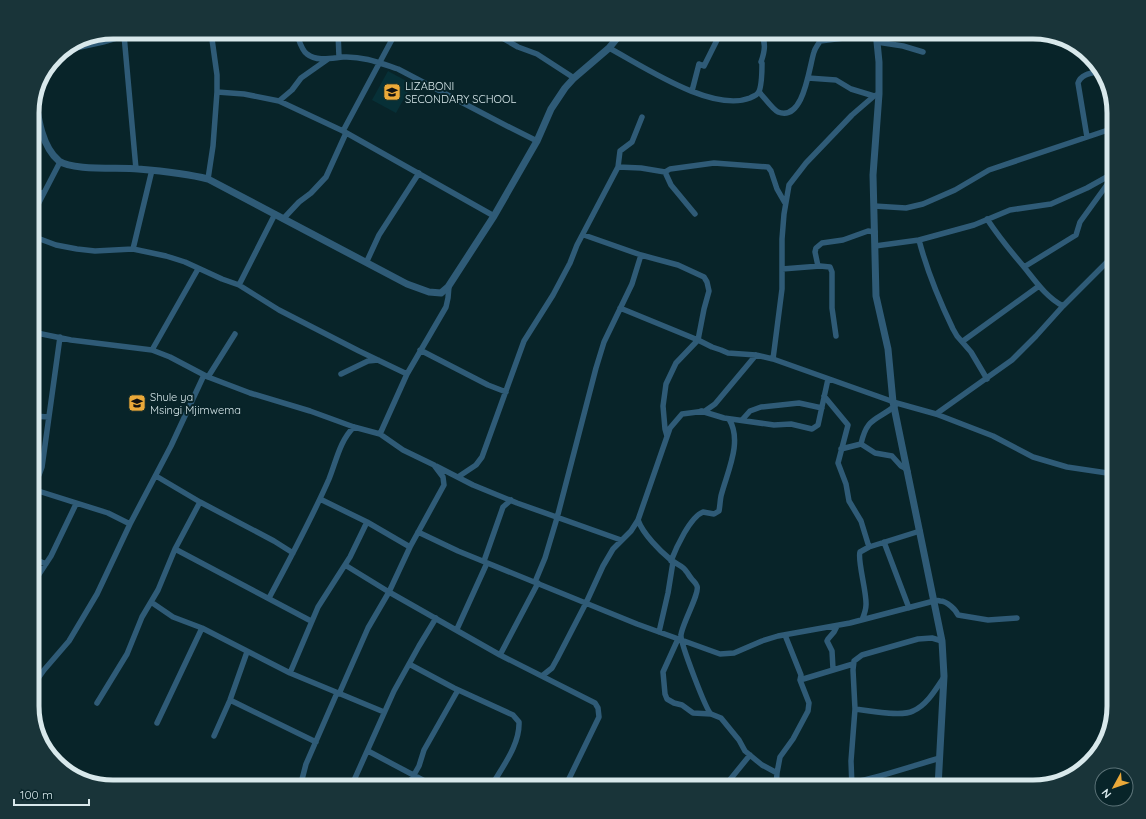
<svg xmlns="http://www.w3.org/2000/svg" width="1146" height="819" viewBox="0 0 1146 819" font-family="Quicksand,sans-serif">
<rect width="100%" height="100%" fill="#082429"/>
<!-- built -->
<path fill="#073037" d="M 388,71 L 412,84 L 396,113 L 372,100 Z"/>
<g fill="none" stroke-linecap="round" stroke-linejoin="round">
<!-- minor -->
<path stroke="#2f5b77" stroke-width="5.5" d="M 296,32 C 299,39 301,50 307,54 C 317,62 332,58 343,57 C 363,56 380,63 398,69 L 509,127 L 537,141
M 338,32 L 339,57
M 396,32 L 343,131 L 494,216
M 492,32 L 518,47 L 537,54 L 574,78
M 124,35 L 136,169
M 820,41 L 876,34
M 877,42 L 903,46 L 923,52
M 609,48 C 643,66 712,113 750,98 C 753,96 756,96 758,93 C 762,88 762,70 762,63 L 761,62 C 765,51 766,43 761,32
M 62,51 L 103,42 L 137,32
M 808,78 L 836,80 L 851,89 L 874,96
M 692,91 L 699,64 L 704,66 L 721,32
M 217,92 L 244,94 L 279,101 L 343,131
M 759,92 C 764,97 773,110 778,112 C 804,122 809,67 814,52 C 815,48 818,45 820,41 L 815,36 L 815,32
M 279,101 L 292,90 L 301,78 L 328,59
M 1087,137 L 1078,83 C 1081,74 1092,73 1101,71
M 618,167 L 641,168 L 665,172 L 670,169 L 714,163 L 768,167 L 771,171 L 777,189 L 785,203
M 665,172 L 671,185 L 695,214
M 208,179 L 213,146 L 217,92 L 217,75 L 211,32
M 32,192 L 43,193
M 874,206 L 906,208 L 923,204 L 955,190 L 989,170 L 1114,128
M 32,216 L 60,162
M 284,218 L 299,202 L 311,193 L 326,177 L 346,133
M 987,219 C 997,234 1008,248 1019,261 C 1033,277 1044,296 1063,306
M 584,235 L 641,255 L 678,265 L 704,277 L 707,282 L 709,291 L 704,309 L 698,340 L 676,363 L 666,384 L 663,406 L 665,429 L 667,436
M 32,236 L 56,245 L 77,249 L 95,251 L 133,249 L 166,256 L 185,262 L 222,279 L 239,285 L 279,310 L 359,351 L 407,374
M 919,240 L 974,225 L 1010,210 L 1051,204 L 1087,188 L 1114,173
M 875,246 L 919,240 C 927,271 939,300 953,329 L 957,336 L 971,352 L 987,379
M 133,249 L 152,170
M 367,261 L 379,235 L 419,173
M 818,266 L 815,252 L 816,248 L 822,243 L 843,240 L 868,231 L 875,232
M 1024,267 L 1076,235 L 1080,222 L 1114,175
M 782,269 L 820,266 L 830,267 L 832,272 L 832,308 L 836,336
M 239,285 L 275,214
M 620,308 L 698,340 L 712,347 L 721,350 L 728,353 L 756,355 L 773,359 L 894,402
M 32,332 L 71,340 L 152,350 L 170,357 L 208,377 L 250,393 L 310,411 L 354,427 L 380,434 L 403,450 L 434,465 L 443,477 L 444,485 L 410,547 L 389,592 L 368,628 L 339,694
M 963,341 L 1039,286
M 152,350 L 198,269
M 420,350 L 488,385 L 506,392
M 773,359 L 782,289 L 782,239 L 784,214 L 789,185 L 806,163 L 852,115 L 874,96 L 879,94
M 341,374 L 368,361 L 378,360
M 208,377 L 235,334
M 824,396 L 848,425 L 838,463 L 846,484 L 849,501 L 861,521 L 869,547
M 893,402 L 936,414 L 993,436 L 1033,457 L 1067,467 L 1114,474
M 701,411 L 724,418 L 774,425 L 791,424 L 812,429 L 818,425 L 828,379
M 936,414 L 1012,360 L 1036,336 L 1063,306 L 1114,255
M 32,416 L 49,417
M 742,420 L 750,411 L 761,407 L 799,403 L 822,408
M 380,434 L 407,374 L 446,307 L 448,298 L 449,286
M 861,444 C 867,417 876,421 895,406
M 841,449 L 861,444 L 875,453 L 892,456 L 901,466 L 905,468 L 908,472
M 436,466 L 473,485 L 517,503 L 621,540
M 156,476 L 200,502 L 274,541 L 293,553
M 458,477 L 476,465 L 482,457 L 524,341 L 553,295 L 570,263 L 577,245 L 618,167 L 620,151 L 632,142 L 642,117
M 32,481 L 39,475 L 42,467 L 60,337
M 32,489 L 108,513 L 130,524
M 320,499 L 367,522 L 410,547
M 638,520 C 643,534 660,551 671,560 C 676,564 683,566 686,571 C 688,573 689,576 691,578 C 693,581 696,583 697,586 C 700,593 682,624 681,635 C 680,642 706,710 711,714
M 418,532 L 458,551 L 637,624 L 720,654 L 734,653 L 762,641 L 778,636 L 850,623 L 934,601 C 936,601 938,600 940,601 C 947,601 956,610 958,615 L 988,620 L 1017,618
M 884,542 L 909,608
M 175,549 L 311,621
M 32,558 L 46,564
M 484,561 L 503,507 L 511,500
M 671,561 C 676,548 690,517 703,512 L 714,514 L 719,511 C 720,506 720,501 721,496 C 727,472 743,442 729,419
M 345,565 L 389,592 L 500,655 L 595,703 L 598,708 L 599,717 L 565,787
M 535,582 L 545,558 L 557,518 L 596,368 L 604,342 L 632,284 L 641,255
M 32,585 L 51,556 L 76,504
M 269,598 C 290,559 311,520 329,479 C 336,462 340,440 354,427
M 151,602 L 173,617 L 202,628 L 290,673 L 384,712
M 862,620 C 864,615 866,610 866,605 C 867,593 857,559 860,552 L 869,547 L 920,531
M 457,629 L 487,563
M 659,632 L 668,593 L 673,562
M 678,639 L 663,672 L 665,694 L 667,699 L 674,703 L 682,705 L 693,713 L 711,714 L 721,718 L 739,740 L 745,751 L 762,765 L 777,773
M 500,655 L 538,583
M 409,664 L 454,688 L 513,715 L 519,722 C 520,745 502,767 491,787
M 833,669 L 832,651 L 827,641 L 828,639 L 834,632 L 837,626
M 290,673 L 318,607 L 350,557 L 367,522
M 542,676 L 552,668 L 557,659 L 586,603 L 603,566 L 613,549 L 631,531 L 638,520 L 670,428 L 682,414 L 705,411 L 715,404 L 756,355
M 800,680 L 853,664
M 32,687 L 44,670 L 69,641 L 97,594 L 130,524 L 171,446 L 204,375
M 230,700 L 316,742
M 97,703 L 127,654 L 142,617 L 158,590 L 175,549 L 200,502
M 855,709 C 869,711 902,717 913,711 C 927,705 936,689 944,677
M 157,723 L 202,628
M 214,736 L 230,700 L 247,652
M 368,751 L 436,787
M 777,782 L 790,785 L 811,787
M 300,787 L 306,764 L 337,693
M 351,787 L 394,691 L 419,646 L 436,618
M 407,787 L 419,766 L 424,750 L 458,690
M 724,787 L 750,755
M 776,787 L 777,773 L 780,757 L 793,739 L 808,711 L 809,703 L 800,680 L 801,675 L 785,635
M 813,787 C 856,786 899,770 940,758
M 852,787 L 851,761 L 855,709 L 853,670 L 854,661 L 862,655 L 918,639 L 932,638 L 942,641"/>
<!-- tertiary -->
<path stroke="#2f5b77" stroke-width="7" d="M 876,32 L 879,62 L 879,94 L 873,175 L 876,296 L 888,349 L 893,402 L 942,641 L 944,676 L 938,787
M 35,97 C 38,118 42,147 59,161 C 72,171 121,167 138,169 C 162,171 185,173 208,179 L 407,284 L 429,292 L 441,293 L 448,287 L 494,216 L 537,141 L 551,109 L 565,88 L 574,78 L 609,48 L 622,32"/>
</g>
<!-- icons -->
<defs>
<symbol id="school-square" viewBox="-11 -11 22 22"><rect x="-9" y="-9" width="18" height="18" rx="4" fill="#eba939" stroke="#082429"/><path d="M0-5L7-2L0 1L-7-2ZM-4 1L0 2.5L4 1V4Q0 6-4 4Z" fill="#111"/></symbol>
</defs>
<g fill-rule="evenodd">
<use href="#school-square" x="382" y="82" width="20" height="20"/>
<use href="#school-square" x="127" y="393" width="20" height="20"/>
</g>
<g text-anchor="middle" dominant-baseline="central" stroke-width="4" stroke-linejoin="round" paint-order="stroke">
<!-- poi labels -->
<g font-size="11" fill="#d8e8eb" stroke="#082429" text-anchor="start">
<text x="405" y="86">LIZABONI<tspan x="405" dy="13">SECONDARY SCHOOL</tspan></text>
<text x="150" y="397">Shule ya<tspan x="150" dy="13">Msingi Mjimwema</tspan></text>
</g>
</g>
<!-- crop -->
<path d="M0 0H1146V819H0ZM113 39H1033A74 74 0 0 1 1107 113V706A74 74 0 0 1 1033 780H113A74 74 0 0 1 39 706V113A74 74 0 0 1 113 39Z" fill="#193439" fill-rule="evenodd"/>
<path fill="none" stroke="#d8e8eb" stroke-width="5" d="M113 39H1033A74 74 0 0 1 1107 113V706A74 74 0 0 1 1033 780H113A74 74 0 0 1 39 706V113A74 74 0 0 1 113 39Z"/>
<!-- north arrow -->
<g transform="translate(1114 787) rotate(230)"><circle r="19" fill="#082429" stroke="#5b7277"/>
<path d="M0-3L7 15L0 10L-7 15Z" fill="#eba939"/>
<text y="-6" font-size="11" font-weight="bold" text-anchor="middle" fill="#d8e8eb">N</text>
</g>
<!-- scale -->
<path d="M14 799v6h75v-6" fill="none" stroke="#d8e8eb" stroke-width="2"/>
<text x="20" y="799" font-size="12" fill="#d8e8eb" stroke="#082429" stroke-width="3" paint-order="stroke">100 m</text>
</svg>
